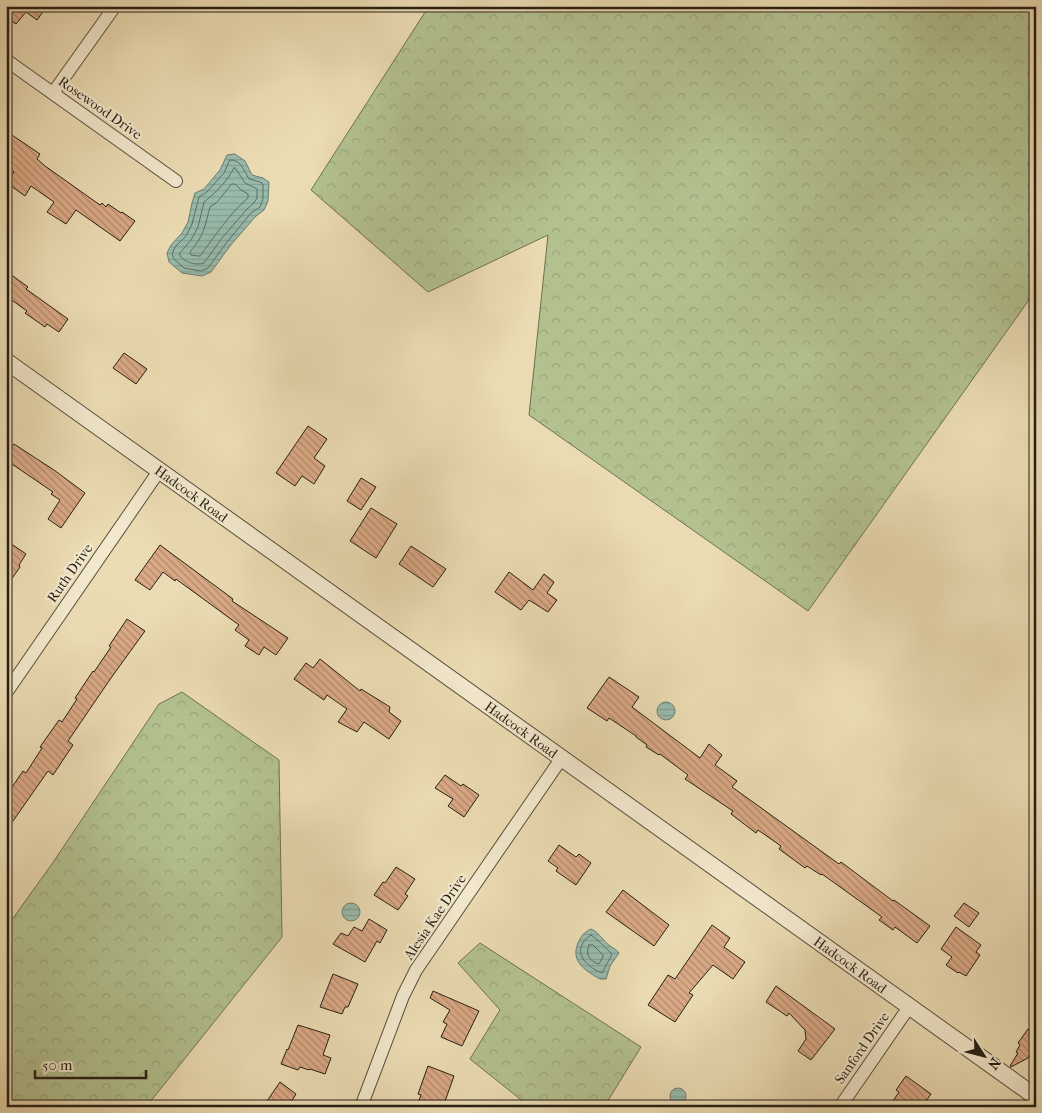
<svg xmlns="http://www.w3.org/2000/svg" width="1042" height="1113" viewBox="0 0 1042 1113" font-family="'IM FELL French Canon',serif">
<defs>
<pattern id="forest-crowns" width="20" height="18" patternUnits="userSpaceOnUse" patternTransform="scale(1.25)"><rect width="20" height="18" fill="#b3c18f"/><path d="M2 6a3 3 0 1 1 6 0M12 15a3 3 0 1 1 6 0" fill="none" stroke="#9aa57b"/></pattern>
<pattern id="water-rules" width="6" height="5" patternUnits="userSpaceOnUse" patternTransform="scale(1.25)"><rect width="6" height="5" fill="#98bbac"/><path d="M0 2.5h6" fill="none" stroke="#83a093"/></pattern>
<pattern id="building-back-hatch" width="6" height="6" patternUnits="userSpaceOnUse" patternTransform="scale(1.25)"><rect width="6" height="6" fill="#daa985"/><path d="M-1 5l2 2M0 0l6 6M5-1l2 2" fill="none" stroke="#b1896c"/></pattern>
</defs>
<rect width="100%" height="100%" fill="#ebdbb2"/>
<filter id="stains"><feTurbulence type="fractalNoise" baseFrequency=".004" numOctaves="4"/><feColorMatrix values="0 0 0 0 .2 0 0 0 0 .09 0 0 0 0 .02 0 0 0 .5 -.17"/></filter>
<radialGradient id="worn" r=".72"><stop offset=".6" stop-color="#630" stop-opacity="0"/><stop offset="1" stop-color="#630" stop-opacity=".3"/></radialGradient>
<!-- forest -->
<path fill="url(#forest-crowns)" stroke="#6d7052" d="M 429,6 L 1036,6 L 1036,290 L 808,611 L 529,415 L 548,235 L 428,292 L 311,190 Z
M 182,692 L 279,760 L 282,937 L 146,1107 L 6,1107 L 6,928 L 54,861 L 159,704 Z
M 480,943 L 641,1047 L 604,1107 L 530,1107 L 470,1059 L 500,1010 L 458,963 Z"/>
<!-- water -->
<path fill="url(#water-rules)" stroke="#6b7d70" d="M 235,154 L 245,161 L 252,175 L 263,178 L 269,182 L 268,201 L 264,210 L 255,217 L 230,246 L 211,272 L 202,276 L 182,273 L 169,262 L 167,253 L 171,245 L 182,233 L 188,222 L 192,203 L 195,193 L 204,189 L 220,170 L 227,155 Z
M657 711a9 9 0 1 1 18 0a9 9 0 1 1-18 0Z
M342 912a9 9 0 1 1 18 0a9 9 0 1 1-18 0Z
M 591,929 C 599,932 603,941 610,946 C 614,949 616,949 619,953 L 610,966 L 606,979 L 600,979 C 586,971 570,962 578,943 C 581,936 584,932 591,929 Z
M670 1096a8 8 0 1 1 16 0a8 8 0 1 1-16 0Z"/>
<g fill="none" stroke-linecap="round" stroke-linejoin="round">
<!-- shore -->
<path stroke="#606d61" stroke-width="1" d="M 230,160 C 241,159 244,171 249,179 L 260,182 L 263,184 L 263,199 L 260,207 L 251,213 L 227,242 L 208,268 L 201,271 L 184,268 L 174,259 L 172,254 L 175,247 L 186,236 L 192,224 L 199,197 L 207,192 L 224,173 Z
M 234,168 L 236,169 L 245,183 L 257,189 L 257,198 L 254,203 L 247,209 L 222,238 L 204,263 C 195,266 183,262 179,254 L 191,240 L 198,227 L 204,202 C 213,195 221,187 228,178 C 230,175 232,171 234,168 Z
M 232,184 L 235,184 L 241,190 L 248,194 L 248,198 C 229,214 215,236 200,256 L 198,256 L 191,255 L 190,252 C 204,236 205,226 210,207 L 217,202 Z
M 591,935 C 595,937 607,949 612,954 L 602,973 C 584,966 570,949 591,935 Z
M 589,945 L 593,945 L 603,955 L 603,957 L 599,964 C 589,961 585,954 589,945 Z"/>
</g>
<!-- building -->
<path fill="url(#building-back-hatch)" stroke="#271f16" d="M 6,6 L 47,6 L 37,20 L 26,12 L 16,24 L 6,18 Z
M 6,131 L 40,154 L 37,159 L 45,166 L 100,205 L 102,203 L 106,207 L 108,204 L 121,213 L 122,212 L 135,221 L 120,241 L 76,210 L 66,224 L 47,212 L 54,202 L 31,186 L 25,196 L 7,183 L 14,172 L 6,166 Z
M 6,271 L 28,287 L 26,289 L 68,319 L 59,332 L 47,324 L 45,327 L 25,313 L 27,311 L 6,296 Z
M 124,353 L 147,369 L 136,384 L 113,368 Z
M 308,426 L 327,439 L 314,458 L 325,466 L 314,484 L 302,476 L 295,486 L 276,473 Z
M 14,444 L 54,470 L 85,493 L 61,528 L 48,519 L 60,500 L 51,494 L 53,492 L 6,460 L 6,455 Z
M 361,478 L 376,487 L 361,510 L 347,501 Z
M 371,508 L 397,524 L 376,558 L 350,541 Z
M 10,543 L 26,554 L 19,565 L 20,567 L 6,587 L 6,550 Z
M 160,545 L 233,599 L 232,601 L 288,638 L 276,655 L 264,647 L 259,655 L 245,646 L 249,640 L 235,630 L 239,625 L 176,579 L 175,581 L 163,572 L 150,590 L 135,580 Z
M 411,546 L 446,569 L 433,587 L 399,564 Z
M 509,572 L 533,590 L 544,574 L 554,582 L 547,593 L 557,600 L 548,612 L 529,600 L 521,610 L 495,592 Z
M 127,619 L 145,631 L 111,678 L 68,741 L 73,745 L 53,775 L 48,771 L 6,831 L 6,796 L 23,771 L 26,773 L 42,748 L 40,747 L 59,720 L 62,722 L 77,699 L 75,698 L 93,671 L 94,672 L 111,647 L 109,646 Z
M 320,659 L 360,691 L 361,689 L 390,707 L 389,712 L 401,721 L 389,739 L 364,722 L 357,732 L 338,722 L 347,709 L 327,695 L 324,700 L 294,679 L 306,663 L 313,668 Z
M 609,677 L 639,697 L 632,707 L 700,758 L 709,744 L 722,755 L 715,765 L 737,781 L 732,787 L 839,864 L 841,862 L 893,901 L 894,900 L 930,926 L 917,943 L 895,927 L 893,930 L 879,920 L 882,917 L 822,874 L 821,875 L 807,866 L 805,868 L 779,849 L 781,846 L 758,830 L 756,833 L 731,814 L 733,811 L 685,779 L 688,775 L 660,754 L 659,755 L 646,747 L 647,745 L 636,737 L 636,736 L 609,718 L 607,721 L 587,708 Z
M 445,775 L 461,786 L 463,784 L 479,795 L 464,817 L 448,806 L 453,799 L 435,788 Z
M 559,845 L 576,857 L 579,854 L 591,863 L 576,885 L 556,871 L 558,868 L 548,861 Z
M 396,867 L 415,879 L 405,894 L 408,896 L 398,910 L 374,895 L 383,882 L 385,883 Z
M 623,890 L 669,925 L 654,946 L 606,912 Z
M 964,903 L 979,913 L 969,927 L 954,916 Z
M 369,919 L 387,930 L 380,943 L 377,941 L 365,962 L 333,944 L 341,933 L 348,936 L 354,927 L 362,931 Z
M 712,925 L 730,938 L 724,947 L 745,962 L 733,979 L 713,965 L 689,993 L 693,995 L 675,1022 L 648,1005 L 668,975 L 675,979 Z
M 956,927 L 981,945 L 976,952 L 980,955 L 966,976 L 959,972 L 958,973 L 946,965 L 952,957 L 941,949 Z
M 333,974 L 358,984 L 348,1007 L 345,1007 L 342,1014 L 320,1007 Z
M 776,986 L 835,1029 L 811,1060 L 798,1051 L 806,1039 L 805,1030 L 789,1013 L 787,1016 L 766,1002 Z
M 433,991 L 479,1011 L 462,1046 L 441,1037 L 447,1024 L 443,1022 L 450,1010 L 430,998 Z
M 298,1025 L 330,1035 L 323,1055 L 331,1058 L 325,1074 L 310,1069 L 309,1070 L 300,1067 L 298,1070 L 281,1064 L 287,1049 L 288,1050 Z
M 1028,1029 L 1036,1034 L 1036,1047 L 1028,1058 L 1011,1067 L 1010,1066 L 1018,1053 L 1016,1052 L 1020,1045 L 1018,1043 Z
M 428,1066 L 454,1076 L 443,1107 L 427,1107 L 418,1103 L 421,1095 L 418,1094 Z
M 906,1076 L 931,1094 L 922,1107 L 889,1107 L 899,1092 L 896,1090 Z
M 280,1082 L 296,1094 L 288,1107 L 263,1107 Z"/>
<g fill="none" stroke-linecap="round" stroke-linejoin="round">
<defs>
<path id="minor" d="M 6,60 L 176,181
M 53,93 L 115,6
M 6,693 L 159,471
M 361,1107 L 403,996 L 416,970 L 561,759
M 840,1107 L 909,1007"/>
<path id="tertiary" d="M 6,361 L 1036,1097"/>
</defs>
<!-- minor casing -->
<use href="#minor" stroke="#584e3d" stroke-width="14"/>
<!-- tertiary casing -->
<use href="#tertiary" stroke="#584e3d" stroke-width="18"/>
<!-- minor -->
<use href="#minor" stroke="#f2e8cd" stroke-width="12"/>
<!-- tertiary -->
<use href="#tertiary" stroke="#f2e8cd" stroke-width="16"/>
</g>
<g text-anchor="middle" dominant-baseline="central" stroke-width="4.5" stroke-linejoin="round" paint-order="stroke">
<!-- street labels -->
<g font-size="14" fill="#271f16" stroke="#f2e8cd">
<text transform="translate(100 108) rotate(35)">Rosewood Drive</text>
<text transform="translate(191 494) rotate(36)">Hadcock Road</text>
<text transform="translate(70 573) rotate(-55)">Ruth Drive</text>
<text transform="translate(521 730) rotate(36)">Hadcock Road</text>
<text transform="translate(435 917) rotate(-56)">Alesia Kae Drive</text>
<text transform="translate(850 965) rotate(36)">Hadcock Road</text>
<text transform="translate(862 1048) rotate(-55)">Sanford Drive</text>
</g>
</g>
<!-- margin -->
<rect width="1042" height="1113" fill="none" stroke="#ebdbb2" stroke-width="25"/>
<rect x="8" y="8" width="1027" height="1098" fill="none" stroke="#271f16" stroke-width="2.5"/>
<rect x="12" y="12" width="1017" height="1088" fill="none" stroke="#271f16"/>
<!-- north arrow -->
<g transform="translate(984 1056) rotate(126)" stroke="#f2e8cd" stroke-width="4" paint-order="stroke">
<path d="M0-4L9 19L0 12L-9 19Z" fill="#271f16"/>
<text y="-8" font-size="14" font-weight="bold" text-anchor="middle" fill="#271f16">N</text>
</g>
<!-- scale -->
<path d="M35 1070v8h111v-8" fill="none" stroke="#271f16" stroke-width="2.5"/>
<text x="42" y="1070" font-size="15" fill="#271f16" stroke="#f2e8cd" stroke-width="4" paint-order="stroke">50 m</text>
<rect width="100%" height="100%" filter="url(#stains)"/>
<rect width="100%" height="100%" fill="url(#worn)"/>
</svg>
